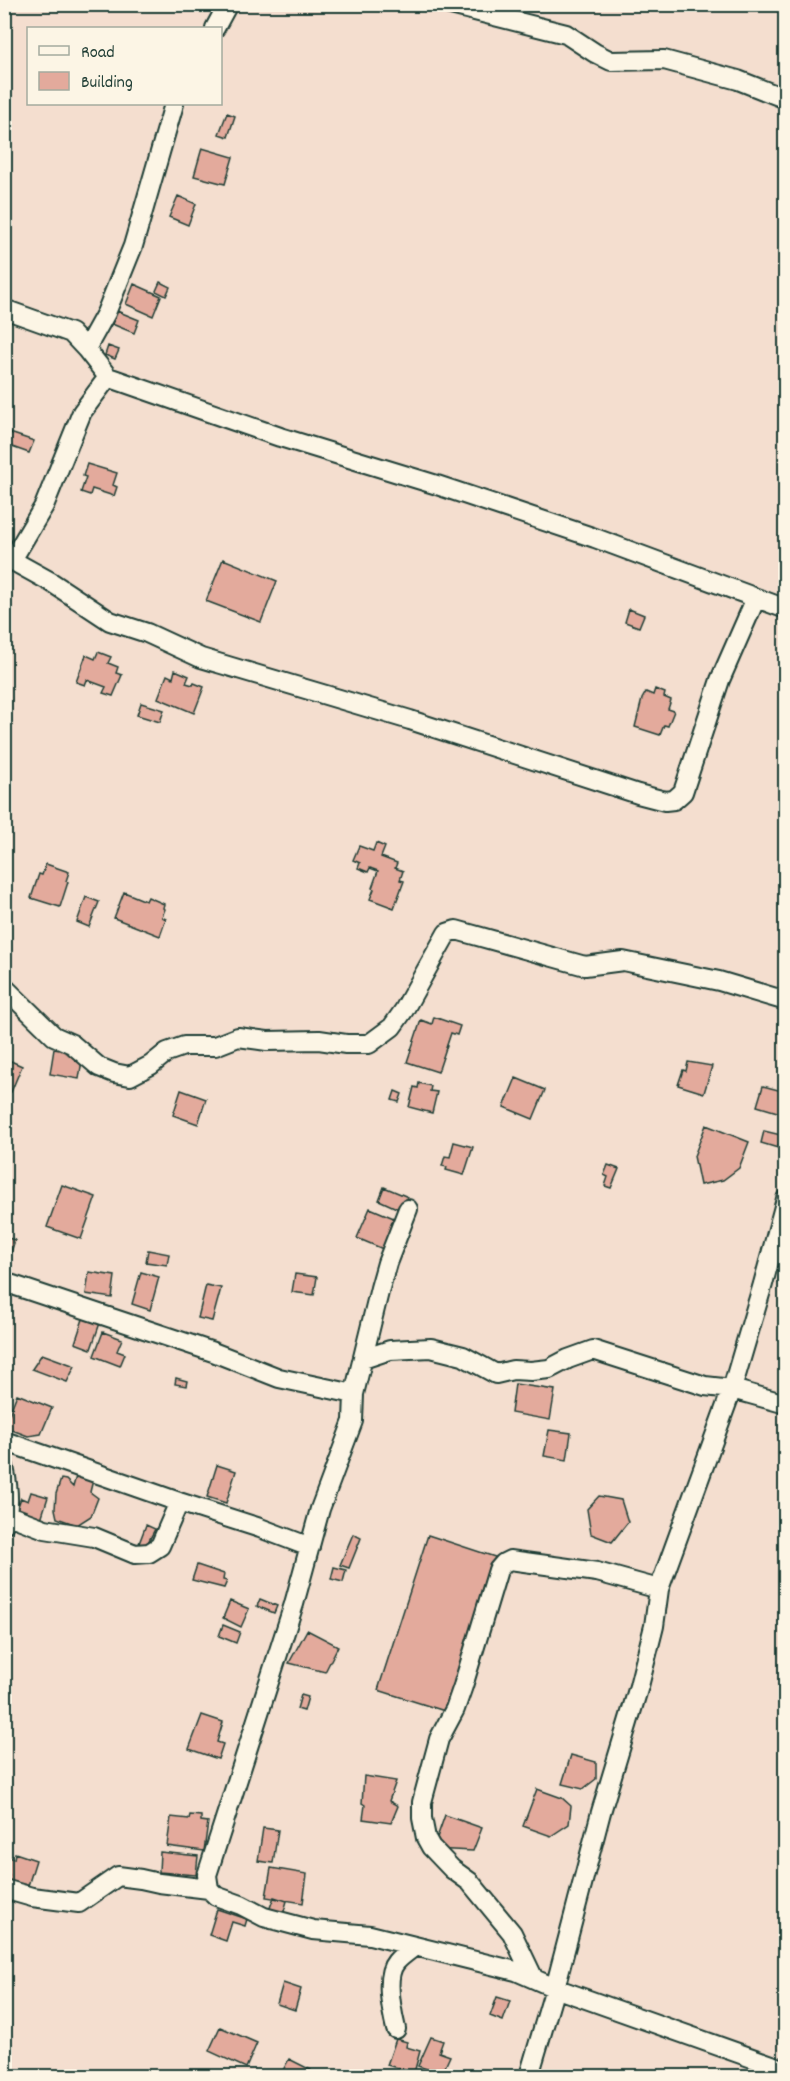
<svg xmlns="http://www.w3.org/2000/svg" width="790" height="2081" viewBox="0 0 790 2081" font-family="Dekko,sans-serif">
<rect width="100%" height="100%" fill="#f4decf"/>
<filter id="ink" filterUnits="userSpaceOnUse"><feTurbulence type="fractalNoise" baseFrequency=".0167" numOctaves="2"/><feDisplacementMap in="SourceGraphic" scale="12" xChannelSelector="R" yChannelSelector="G"/><feConvolveMatrix kernelMatrix="1 2 1 2 8 2 1 2 1" color-interpolation-filters="sRGB"/></filter>
<g filter="url(#ink)">
<!-- building -->
<path fill="#e3aa9c" stroke="#1f3d34" stroke-width="1.5" d="M 227,113 L 235,116 L 228,137 L 219,134 Z
M 202,148 L 233,157 L 225,184 L 194,176 Z
M 178,196 L 196,204 L 188,225 L 169,217 Z
M 160,282 L 170,287 L 166,296 L 156,291 Z
M 134,284 L 161,296 L 153,316 L 126,304 Z
M 117,311 L 139,320 L 134,333 L 112,324 Z
M 108,346 L 119,350 L 115,359 L 105,355 Z
M 4,431 L 34,441 L 29,453 L 12,447 L 8,456 L 4,455 Z
M 87,464 L 117,473 L 113,485 L 117,487 L 114,496 L 92,489 L 90,495 L 81,492 L 86,477 L 83,476 Z
M 223,559 L 277,581 L 261,622 L 206,601 Z
M 629,609 L 644,615 L 639,627 L 625,622 Z
M 98,652 L 111,657 L 108,663 L 118,667 L 116,673 L 122,675 L 113,696 L 103,693 L 106,687 L 87,680 L 85,685 L 76,682 L 86,655 L 95,659 Z
M 175,670 L 189,676 L 186,683 L 193,685 L 194,683 L 204,687 L 194,713 L 158,698 L 167,675 L 173,678 Z
M 655,689 L 665,693 L 664,697 L 671,700 L 668,709 L 674,711 L 668,726 L 664,725 L 660,735 L 635,727 L 642,699 L 646,692 L 653,695 Z
M 141,703 L 164,710 L 160,722 L 137,715 Z
M 376,843 L 385,847 L 381,857 L 397,863 L 395,868 L 403,871 L 400,880 L 404,881 L 394,908 L 370,899 L 374,889 L 372,888 L 378,871 L 370,868 L 368,872 L 358,868 L 360,863 L 353,860 L 359,846 L 373,851 Z
M 46,864 L 69,872 L 66,881 L 68,882 L 60,907 L 31,898 L 39,874 L 42,875 Z
M 124,892 L 146,901 L 148,897 L 164,904 L 163,908 L 165,909 L 162,917 L 166,919 L 160,936 L 114,918 Z
M 86,897 L 99,902 L 89,927 L 77,922 Z
M 434,1017 L 460,1026 L 457,1035 L 451,1033 L 438,1072 L 407,1062 L 421,1020 L 432,1024 Z
M 54,1049 L 83,1054 L 79,1079 L 50,1074 Z
M 4,1058 L 22,1066 L 11,1092 L 4,1090 Z
M 688,1062 L 712,1066 L 704,1093 L 678,1085 L 683,1070 L 686,1071 Z
M 516,1078 L 545,1090 L 533,1119 L 504,1107 Z
M 419,1083 L 431,1086 L 430,1091 L 437,1092 L 432,1113 L 409,1107 L 414,1087 L 418,1088 Z
M 763,1086 L 786,1092 L 784,1114 L 757,1106 Z
M 181,1090 L 206,1099 L 198,1124 L 173,1115 Z
M 395,1091 L 402,1094 L 399,1102 L 392,1100 Z
M 706,1125 L 749,1142 L 739,1168 L 723,1180 L 700,1185 L 694,1156 Z
M 764,1131 L 781,1135 L 778,1148 L 761,1143 Z
M 454,1142 L 473,1147 L 464,1175 L 446,1170 L 447,1167 L 442,1166 L 445,1156 L 450,1157 Z
M 608,1165 L 619,1169 L 611,1188 L 605,1186 L 608,1177 L 604,1175 Z
M 62,1185 L 96,1197 L 81,1239 L 47,1227 Z
M 384,1187 L 408,1197 L 403,1211 L 379,1200 Z
M 370,1208 L 396,1219 L 383,1249 L 357,1238 Z
M 4,1237 L 15,1240 L 7,1264 L 4,1263 Z
M 148,1250 L 169,1254 L 167,1265 L 146,1262 Z
M 89,1272 L 115,1276 L 112,1298 L 86,1294 Z
M 141,1272 L 159,1277 L 150,1310 L 132,1304 Z
M 295,1274 L 317,1277 L 314,1295 L 292,1292 Z
M 206,1285 L 221,1288 L 212,1321 L 198,1318 Z
M 84,1316 L 100,1323 L 91,1349 L 75,1343 Z
M 103,1332 L 122,1339 L 117,1351 L 125,1354 L 120,1366 L 94,1356 Z
M 42,1354 L 75,1366 L 67,1382 L 32,1369 Z
M 176,1378 L 187,1381 L 186,1386 L 175,1384 Z
M 515,1384 L 555,1390 L 550,1420 L 511,1413 Z
M 17,1394 L 52,1408 L 41,1434 L 28,1436 L 4,1427 Z
M 549,1430 L 571,1433 L 567,1460 L 544,1456 Z
M 217,1465 L 236,1471 L 226,1503 L 207,1497 Z
M 76,1476 L 93,1480 L 90,1492 L 98,1498 L 91,1516 L 77,1525 L 57,1518 L 55,1509 L 56,1494 L 61,1479 L 66,1480 L 73,1487 Z
M 31,1492 L 48,1497 L 41,1519 L 17,1509 L 21,1498 L 28,1501 Z
M 599,1496 L 621,1500 L 628,1522 L 612,1542 L 591,1534 L 587,1509 Z
M 146,1525 L 155,1529 L 145,1548 L 138,1546 Z
M 353,1534 L 361,1538 L 349,1568 L 340,1565 Z
M 428,1535 L 498,1558 L 448,1712 L 378,1690 Z
M 197,1565 L 224,1574 L 223,1580 L 227,1581 L 224,1588 L 192,1580 Z
M 334,1567 L 346,1570 L 343,1582 L 331,1579 Z
M 260,1599 L 277,1606 L 274,1613 L 257,1606 Z
M 230,1601 L 249,1609 L 241,1627 L 223,1618 Z
M 223,1625 L 240,1632 L 236,1643 L 219,1636 Z
M 307,1630 L 338,1646 L 325,1672 L 289,1663 Z
M 301,1695 L 308,1697 L 304,1711 L 297,1709 Z
M 202,1715 L 223,1722 L 217,1742 L 223,1744 L 218,1759 L 189,1749 Z
M 571,1755 L 596,1762 L 596,1779 L 583,1789 L 562,1784 Z
M 364,1776 L 396,1781 L 389,1801 L 398,1806 L 391,1823 L 363,1819 L 365,1805 L 362,1803 Z
M 537,1789 L 562,1798 L 571,1806 L 569,1824 L 551,1836 L 523,1826 Z
M 190,1815 L 201,1816 L 201,1821 L 208,1822 L 204,1851 L 167,1846 L 171,1817 L 189,1819 Z
M 445,1815 L 482,1828 L 473,1851 L 433,1849 Z
M 263,1828 L 278,1830 L 273,1863 L 258,1861 Z
M 160,1852 L 198,1856 L 196,1875 L 159,1872 Z
M 15,1853 L 36,1860 L 27,1889 L 7,1882 L 9,1875 L 4,1874 L 4,1866 L 8,1857 L 14,1859 Z
M 271,1868 L 307,1874 L 303,1903 L 266,1897 Z
M 274,1897 L 287,1901 L 282,1918 L 268,1913 Z
M 217,1909 L 247,1919 L 245,1926 L 232,1922 L 226,1941 L 209,1935 Z
M 283,1983 L 301,1989 L 295,2010 L 277,2004 Z
M 497,1997 L 510,2001 L 503,2021 L 490,2016 Z
M 220,2027 L 257,2043 L 246,2068 L 209,2051 Z
M 431,2037 L 443,2041 L 439,2052 L 450,2056 L 445,2067 L 459,2072 L 457,2076 L 447,2076 L 418,2066 Z
M 396,2039 L 407,2042 L 406,2047 L 420,2051 L 414,2073 L 387,2065 Z
M 289,2059 L 311,2070 L 307,2076 L 280,2076 Z"/>
<g fill="none" stroke-linecap="round" stroke-linejoin="round">
<defs>
<path id="minor" d="M 447,4 L 566,34 L 595,53 L 611,61 L 664,60 L 738,80 L 786,99
M 215,28 L 228,4
M 4,309 L 71,333 L 86,349 L 108,377
M 86,349 L 106,313 L 133,246 L 174,104
M 4,556 L 51,582 L 110,621 L 147,633 L 201,658 L 410,720 L 638,794 L 665,801 L 674,800 L 683,792 L 720,680 L 756,598
M 12,560 L 44,506 L 82,412 L 108,377 L 280,437 L 437,485 L 595,538 L 786,609
M 4,987 L 54,1036 L 72,1044 L 99,1067 L 114,1073 L 130,1076 L 151,1065 L 167,1052 L 184,1046 L 215,1046 L 238,1037 L 267,1041 L 319,1040 L 346,1044 L 369,1044 L 392,1027 L 404,1010 L 447,933 L 456,930 L 585,966 L 623,961 L 719,981 L 786,1001
M 408,1209 L 387,1263 L 380,1288 L 354,1394 L 353,1421 L 320,1509 L 294,1604 L 207,1875 L 209,1889 L 216,1896 L 241,1905 L 264,1917 L 313,1930 L 370,1935 L 516,1971 L 555,1988 L 786,2070
M 4,1282 L 213,1352 L 279,1378 L 354,1394
M 363,1359 L 390,1350 L 431,1348 L 463,1356 L 496,1374 L 513,1370 L 531,1371 L 549,1369 L 568,1359 L 593,1350 L 705,1386 L 732,1389 L 786,1404
M 4,1441 L 179,1502 L 260,1528 L 310,1547
M 4,1467 C 8,1485 11,1507 4,1524
M 8,1515 L 45,1529 L 94,1537 L 135,1554 L 149,1553 L 160,1546 L 179,1502
M 4,1889 L 32,1897 L 79,1903 L 118,1876 L 141,1879 L 159,1883 L 209,1889
M 533,1977 L 512,1933 L 470,1882 L 452,1869 L 431,1847 L 426,1838 L 422,1818 L 422,1802 L 439,1739 L 455,1709 L 463,1686 L 498,1570 L 504,1563 L 510,1560 L 597,1572 L 659,1589
M 396,2029 C 392,2012 384,1976 396,1962 C 401,1956 409,1951 415,1946
M 529,2076 L 555,1988 L 601,1812 L 639,1686 L 654,1626 L 659,1589 L 732,1389 L 763,1284 L 786,1199"/>
</defs>
<!-- minor casing -->
<use href="#minor" stroke="#1f3d34" stroke-width="22"/>
<!-- minor -->
<use href="#minor" stroke="#fcf5e5" stroke-width="18"/>
</g>
</g>
<!-- margin -->
<rect width="790" height="2081" fill="none" stroke="#fcf5e5" stroke-width="24"/>
<rect x="12" y="12" width="766" height="2057" fill="none" stroke="#1f3d34" stroke-width="2" filter="url(#ink)"/>
<!-- legend -->
<rect x="27" y="27" width="195" height="78" fill="#fcf5e5" stroke="#a4ab9e" stroke-width="1.5"/>
<rect x="39" y="46" width="30" height="9" fill="#fcf5e5" stroke="#a4ab9e" stroke-width="1.5"/>
<text x="81" y="57" font-size="18" fill="#1f3d34">Road</text>
<rect x="39" y="72" width="30" height="18" fill="#e3aa9c" stroke="#a4ab9e" stroke-width="1.5"/>
<text x="81" y="87" font-size="18" fill="#1f3d34">Building</text>
</svg>
